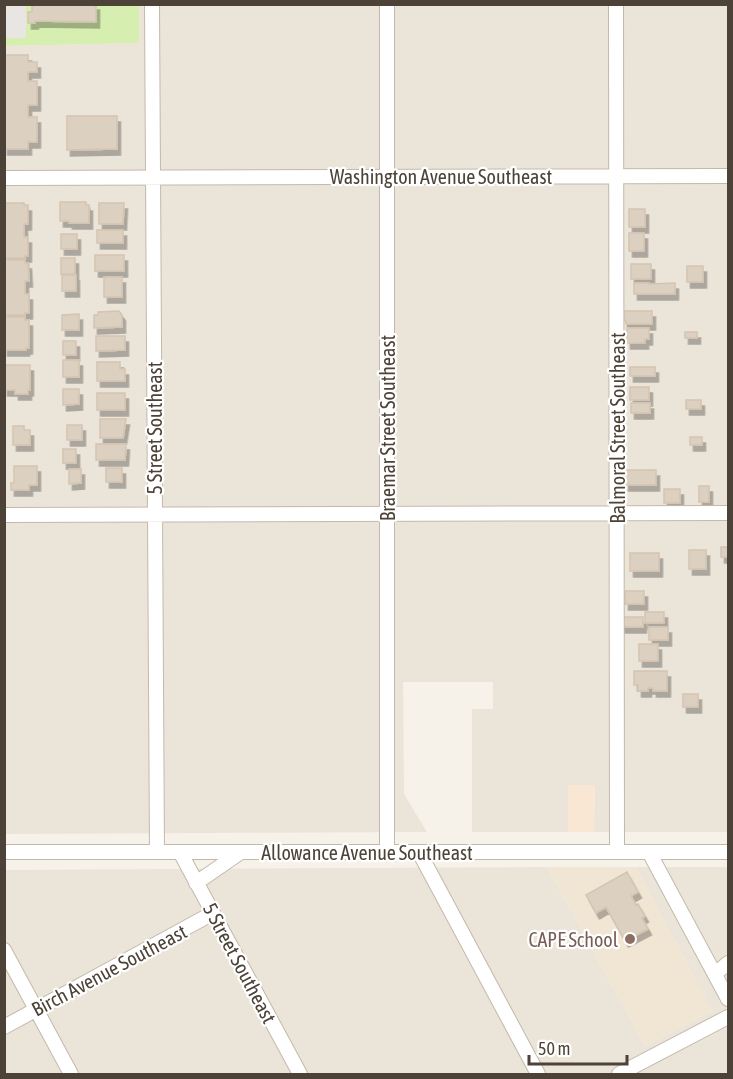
<svg xmlns="http://www.w3.org/2000/svg" width="733" height="1079" viewBox="0 0 733 1079" font-family="'Asap Condensed',sans-serif">
<defs>
<filter id="shadow"><feDropShadow dx="3.5" dy="6" stdDeviation="0" flood-color="#0004"/></filter>
</defs>
<rect width="100%" height="100%" fill="#f6f2ea"/>
<!-- residential -->
<path fill="#ebe4d8" d="M 139,5 L 728,5 L 728,832 L 594,832 L 595,785 L 568,786 L 568,832 L 472,832 L 472,709 L 493,709 L 493,682 L 403,682 L 404,794 L 427,832 L 5,834 L 4,46 L 139,43 Z
M 547,867 L 645,1046 L 712,1011 L 636,867 L 728,867 L 728,1074 L 5,1074 L 4,870 Z"/>
<!-- commercial -->
<path fill="#f9e7d4" d="M 568,785 L 595,785 L 594,832 L 568,832 Z"/>
<!-- education -->
<path fill="#f1e6d3" d="M 547,867 L 636,867 L 712,1011 L 645,1046 Z"/>
<!-- green -->
<path fill="#d6eeaf" d="M 4,5 L 139,5 L 139,43 L 5,46 Z"/>
<!-- parking -->
<path fill="#e8e5e2" d="M 4,5 L 26,5 L 26,38 L 5,38 Z"/>
<!-- building -->
<path fill="#dcd0c1" stroke="#d5c4b0" stroke-width="1.5" filter="url(#shadow)" d="M 32,4 L 96,4 L 96,22 L 35,21 L 35,23 L 28,23 L 28,12 L 32,12 Z
M 4,55 L 28,55 L 28,62 L 37,62 L 37,72 L 28,72 L 28,81 L 37,81 L 37,105 L 28,105 L 28,117 L 37,117 L 37,142 L 28,142 L 28,149 L 4,149 Z
M 67,116 L 117,116 L 117,149 L 67,150 Z
M 60,202 L 86,202 L 86,205 L 89,205 L 89,223 L 69,223 L 69,221 L 60,221 Z
M 4,203 L 24,203 L 24,205 L 28,205 L 28,224 L 24,224 L 24,237 L 28,237 L 28,256 L 24,256 L 25,258 L 4,258 Z
M 99,203 L 124,203 L 123,224 L 99,224 Z
M 629,209 L 645,209 L 645,227 L 629,227 Z
M 97,230 L 123,230 L 123,243 L 97,243 Z
M 629,233 L 644,233 L 644,251 L 629,251 Z
M 61,234 L 77,234 L 77,249 L 61,249 Z
M 95,255 L 124,255 L 124,271 L 95,271 Z
M 61,258 L 75,258 L 75,274 L 61,274 Z
M 4,260 L 25,260 L 25,263 L 28,263 L 29,281 L 25,281 L 25,294 L 29,294 L 29,313 L 25,313 L 25,315 L 4,315 Z
M 631,264 L 651,264 L 651,279 L 631,279 Z
M 687,266 L 703,266 L 703,282 L 687,282 Z
M 62,275 L 76,275 L 76,291 L 62,291 Z
M 104,277 L 122,277 L 122,297 L 104,297 Z
M 634,283 L 649,283 L 649,284 L 675,283 L 675,294 L 634,294 Z
M 119,311 L 122,315 L 122,327 L 94,328 L 94,315 L 98,315 L 98,312 Z
M 624,311 L 652,311 L 652,324 L 626,324 L 626,321 L 624,321 Z
M 79,314 L 79,330 L 62,330 L 62,315 Z
M 4,317 L 25,317 L 25,320 L 29,320 L 29,348 L 26,348 L 26,350 L 4,350 Z
M 627,328 L 649,328 L 649,339 L 645,339 L 645,343 L 627,343 Z
M 685,332 L 697,332 L 697,338 L 685,338 Z
M 96,336 L 125,336 L 125,350 L 96,351 Z
M 63,341 L 76,341 L 76,355 L 63,355 Z
M 63,360 L 79,360 L 79,377 L 63,377 Z
M 97,362 L 120,362 L 120,369 L 125,369 L 125,381 L 97,381 Z
M 4,365 L 30,365 L 30,390 L 28,390 L 28,394 L 15,394 L 15,390 L 4,390 Z
M 630,367 L 655,367 L 655,376 L 630,376 Z
M 630,387 L 649,387 L 649,400 L 630,400 Z
M 63,389 L 79,389 L 79,404 L 63,405 Z
M 97,393 L 125,393 L 125,410 L 97,410 Z
M 686,400 L 701,400 L 701,409 L 686,409 Z
M 631,403 L 650,403 L 650,413 L 631,413 Z
M 100,419 L 126,419 L 123,438 L 100,438 Z
M 67,425 L 82,425 L 82,440 L 67,440 Z
M 13,426 L 24,426 L 24,430 L 30,430 L 30,445 L 13,445 Z
M 690,437 L 702,437 L 702,445 L 690,445 Z
M 96,444 L 126,444 L 125,460 L 96,460 Z
M 63,449 L 76,449 L 76,463 L 63,463 Z
M 14,466 L 37,466 L 37,485 L 29,485 L 29,490 L 11,490 L 11,483 L 14,483 Z
M 106,468 L 122,468 L 122,482 L 106,482 Z
M 69,469 L 81,469 L 81,483 L 69,484 Z
M 625,470 L 656,470 L 656,485 L 625,485 Z
M 699,486 L 709,486 L 709,502 L 699,502 Z
M 664,489 L 680,489 L 680,503 L 664,503 Z
M 721,547 L 728,547 L 728,557 L 721,557 Z
M 689,550 L 706,550 L 706,569 L 689,569 Z
M 630,553 L 659,553 L 659,571 L 630,571 Z
M 625,591 L 644,591 L 644,604 L 625,604 Z
M 645,612 L 664,612 L 664,623 L 645,623 Z
M 620,617 L 643,617 L 643,627 L 620,627 Z
M 649,627 L 668,627 L 668,640 L 649,640 Z
M 639,644 L 658,644 L 658,661 L 639,661 Z
M 634,671 L 667,671 L 667,691 L 653,691 L 653,688 L 648,688 L 648,691 L 638,691 L 638,685 L 634,685 Z
M 683,694 L 698,694 L 698,707 L 683,707 Z
M 627,872 L 638,892 L 631,896 L 636,905 L 638,904 L 645,916 L 642,918 L 648,929 L 625,941 L 606,907 L 596,913 L 586,895 Z"/>
<g fill="none" stroke-linecap="round" stroke-linejoin="round">
<defs>
<path id="street" d="M 152,4 L 157,852
M 616,4 L 617,852
M 4,178 L 728,176
M 4,515 L 728,513
M 4,852 L 728,852
M 180,852 L 300,1074
M 387,852 L 387,4
M 419,852 L 538,1074
M 649,852 L 728,999
M 196,883 L 241,852
M 4,950 L 71,1074
M 715,974 L 728,963
M 4,1027 L 213,913
M 619,1074 L 728,1017"/>
</defs>
<!-- street casing -->
<use href="#street" stroke="#c3b9ab" stroke-width="16"/>
<!-- street -->
<use href="#street" stroke="#fff" stroke-width="14"/>
</g>
<!-- markers -->
<circle fill="#8d6e63" stroke="#fff" stroke-width="2" cx="630" cy="939" r="6"/>
<g text-anchor="middle" dominant-baseline="central" stroke-width="4.5" stroke-linejoin="round" paint-order="stroke">
<!-- street labels -->
<g font-size="20" fill="#4c4237" stroke="#fff">
<text x="441" y="176">Washington Avenue Southeast</text>
<text transform="translate(154 428) rotate(-90)">5 Street Southeast</text>
<text transform="translate(387 428) rotate(-90)">Braemar Street Southeast</text>
<text transform="translate(617 428) rotate(-90)">Balmoral Street Southeast</text>
<text x="367" y="852">Allowance Avenue Southeast</text>
<text transform="translate(240 963) rotate(62)">5 Street Southeast</text>
<text transform="translate(109 970) rotate(-28)">Birch Avenue Southeast</text>
</g>
<!-- education labels -->
<g font-size="20" fill="#785e54" stroke="#fff" text-anchor="end">
<text x="618" y="939">CAPE School</text>
</g>
</g>
<!-- border -->
<rect width="733" height="1079" fill="none" stroke="#4c4237" stroke-width="12"/>
<!-- scale -->
<path d="M529 1055v9h98v-9" fill="none" stroke="#4c4237" stroke-width="3"/>
<text x="538" y="1055" font-size="18" fill="#4c4237" stroke="#ffffff" stroke-width="4.5" paint-order="stroke">50 m</text>
</svg>
